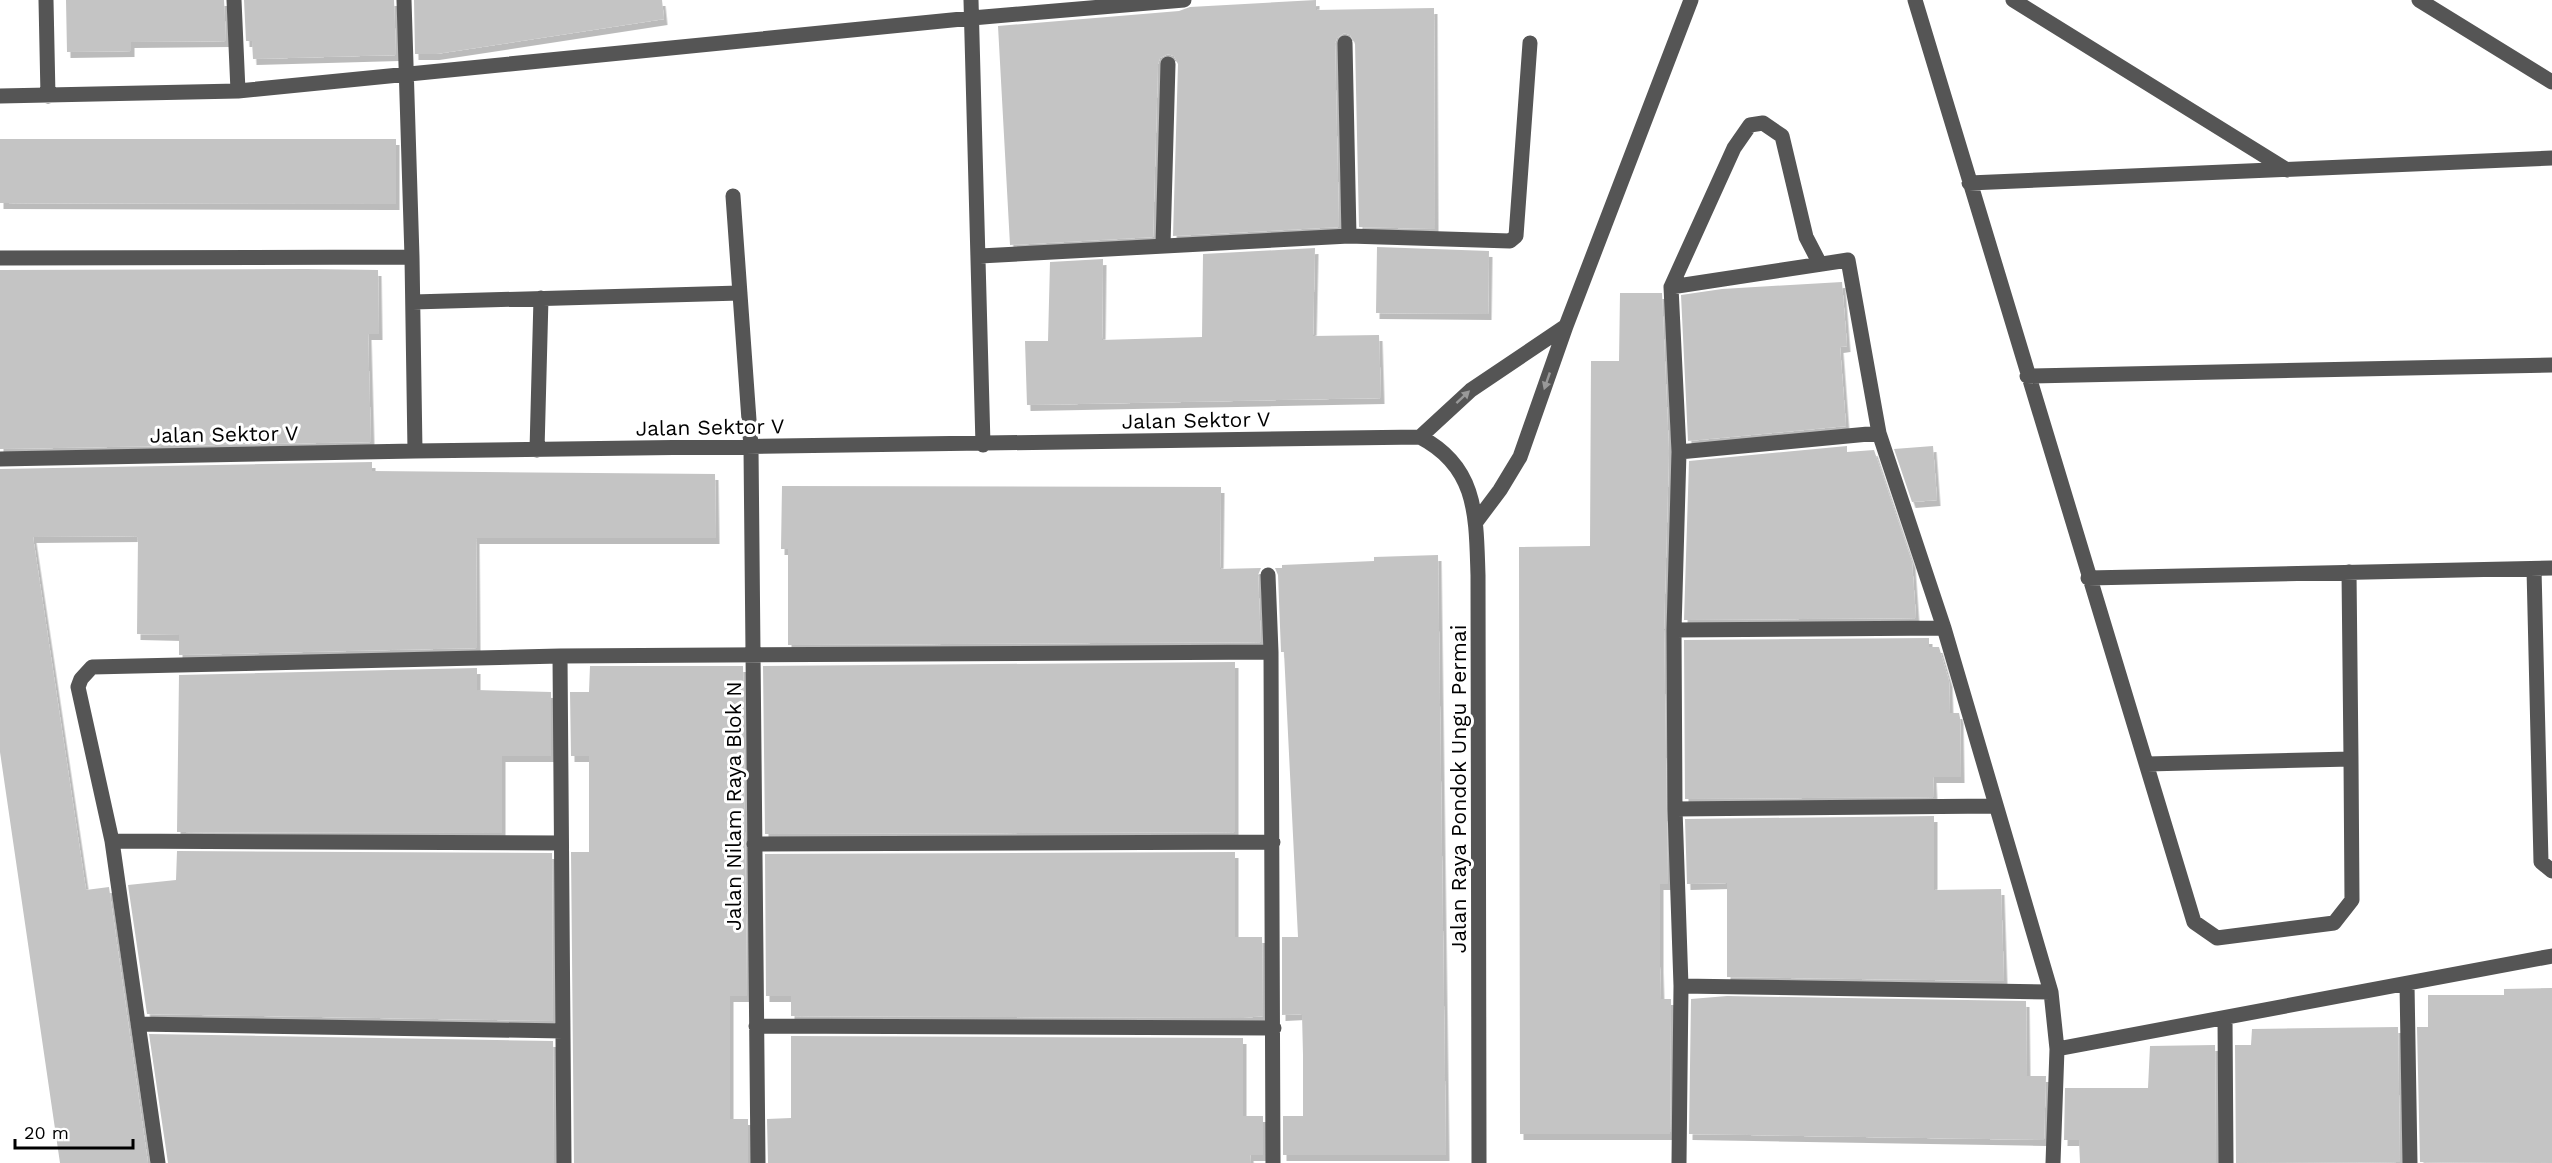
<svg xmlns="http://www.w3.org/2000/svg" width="2552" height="1163" viewBox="0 0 2552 1163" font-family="'Work Sans',sans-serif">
<defs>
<filter id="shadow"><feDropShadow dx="3.5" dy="6" stdDeviation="0" flood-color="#0004"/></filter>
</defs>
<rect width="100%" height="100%" fill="#fff"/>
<!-- building -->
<path fill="#c4c4c4" filter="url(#shadow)" d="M 66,0 L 224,0 L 226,41 L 131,42 L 131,51 L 67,52 Z
M 244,0 L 394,0 L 396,55 L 253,59 L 252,41 L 246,41 Z
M 414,0 L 662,0 L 664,19 L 436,54 L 415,54 Z
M 1316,0 L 1316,10 L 1434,8 L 1435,229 L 1359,227 L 1355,43 L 1350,35 L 1344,33 L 1337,38 L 1335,43 L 1339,227 L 1173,236 L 1178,64 L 1174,56 L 1168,54 L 1160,58 L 1158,64 L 1153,237 L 1010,245 L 998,26 L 1179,11 L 1190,7 Z
M 0,139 L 396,139 L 396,204 L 0,203 Z
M 1377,247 L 1489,251 L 1488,314 L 1376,313 Z
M 1315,248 L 1313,336 L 1379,335 L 1381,398 L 1027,405 L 1025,341 L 1048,341 L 1050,262 L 1103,259 L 1102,340 L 1202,337 L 1203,254 Z
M 306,269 L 378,270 L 379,334 L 368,334 L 371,442 L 0,449 L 0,270 Z
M 1842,282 L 1847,346 L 1840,347 L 1846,426 L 1688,441 L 1681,295 L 1722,289 Z
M 1620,293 L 1662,293 L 1669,452 L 1664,630 L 1668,884 L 1660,884 L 1660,967 L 1661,999 L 1671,999 L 1670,1134 L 1520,1134 L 1519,547 L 1590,546 L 1591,361 L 1619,361 Z
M 1847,446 L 1847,452 L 1874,450 L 1912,562 L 1916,618 L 1684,620 L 1689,461 Z
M 1933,446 L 1937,500 L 1912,502 L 1894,449 Z
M 372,462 L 372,471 L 715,474 L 716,538 L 476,538 L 477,648 L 179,655 L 179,635 L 137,634 L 138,536 L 33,537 L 86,890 L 109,887 L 148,1163 L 60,1163 L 0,752 L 0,469 Z
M 782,486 L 1221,487 L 1220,569 L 1261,568 L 1258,575 L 1261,642 L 788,645 L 788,549 L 781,549 Z
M 1438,555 L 1446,1155 L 1283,1155 L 1283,1116 L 1303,1116 L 1303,1055 L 1302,1014 L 1282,1015 L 1282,937 L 1298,937 L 1284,652 L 1281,652 L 1278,575 L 1275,568 L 1282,568 L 1282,565 L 1374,561 L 1374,557 Z
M 1929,638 L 1929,647 L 1939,647 L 1949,681 L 1950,713 L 1959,713 L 1960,718 L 1961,777 L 1933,777 L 1934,797 L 1685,799 L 1684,640 Z
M 1235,662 L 1235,832 L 765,834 L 763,666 Z
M 590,666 L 743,666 L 747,996 L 730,996 L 730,1119 L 748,1119 L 748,1163 L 574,1163 L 571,852 L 589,852 L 589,756 L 571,756 L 570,692 L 589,692 Z
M 477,668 L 477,690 L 551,692 L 551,756 L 502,756 L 502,833 L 177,832 L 179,675 Z
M 1934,816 L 1934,890 L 2001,889 L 2004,981 L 1727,977 L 1727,883 L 1687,884 L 1685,819 Z
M 177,851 L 552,853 L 553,1021 L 147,1014 L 128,885 L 176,880 Z
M 1235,852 L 1235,937 L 1262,937 L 1263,1016 L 1243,1018 L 791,1016 L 791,996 L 766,996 L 765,854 Z
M 2552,988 L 2552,1163 L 2420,1162 L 2417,1027 L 2428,1027 L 2428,995 L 2504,995 L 2504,989 Z
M 1727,996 L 2026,1001 L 2027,1076 L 2046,1076 L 2044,1140 L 1689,1134 L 1691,999 Z
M 2398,1027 L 2400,1162 L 2236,1163 L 2235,1045 L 2251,1045 L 2252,1029 Z
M 149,1034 L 553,1041 L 554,1163 L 168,1163 Z
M 791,1036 L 1243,1038 L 1243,1116 L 1263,1116 L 1263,1155 L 1250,1155 L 1251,1163 L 768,1163 L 767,1119 L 791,1118 Z
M 2215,1045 L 2216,1163 L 2080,1163 L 2079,1140 L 2064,1140 L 2065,1088 L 2148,1088 L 2150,1046 Z"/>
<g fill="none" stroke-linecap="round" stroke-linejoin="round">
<!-- minor -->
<path stroke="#555" stroke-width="15" d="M 46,0 L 48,96
M 234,0 L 238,91
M 404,0 L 412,257 L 415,451
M 971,0 L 983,445
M 1915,0 L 2194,922 L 2217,938 L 2334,923 L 2352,900 L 2351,759
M 2013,0 L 2287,170
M 2419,0 L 2552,82
M 1345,43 L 1349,236
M 0,96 L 238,91 L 972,18 L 1184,0
M 1969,183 L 2552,158
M 733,196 L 751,448 L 758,1163
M 1163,245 L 1168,64
M 980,256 L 1349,236 L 1510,241 L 1516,236 L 1530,43
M 0,258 L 412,257
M 1671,287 L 1848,260 L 1879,433
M 413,302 L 740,293
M 2027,376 L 2552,365
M 1420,437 L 1471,390 L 1566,326
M 537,450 L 541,298
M 1679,452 L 1879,433 L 1944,628 L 2051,992 L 2057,1049 L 2053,1163
M 0,459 L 415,451 L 1420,437 C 1478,467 1476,517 1478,575 L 1479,1163
M 1476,522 L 1500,490 L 1520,457 L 1566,326 L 1691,0
M 2534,569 L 2541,862 L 2552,871
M 1268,575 L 1271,652 L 1273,1163
M 2088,578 L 2552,568
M 1674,630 L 1944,628
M 560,656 L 564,1163
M 2147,764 L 2351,759 L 2349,572
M 1675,809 L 1995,806
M 112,841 L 561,843
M 754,844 L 1273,842
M 2407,984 L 2410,1163
M 1681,986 L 2051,992
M 2225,1018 L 2226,1163
M 138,1024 L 563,1031
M 756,1026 L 1274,1028
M 2057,1049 L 2552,956
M 158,1163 L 112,841 L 78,687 L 81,679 L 92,667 L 560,656 L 1271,652
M 1679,1163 L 1681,986 L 1675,809 L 1674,630 L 1679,452 L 1671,287 L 1734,148 L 1750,125 L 1763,123 L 1782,136 L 1806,237 L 1820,264"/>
</g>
<!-- one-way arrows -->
<defs><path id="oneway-solid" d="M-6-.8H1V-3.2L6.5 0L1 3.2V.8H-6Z" transform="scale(1.5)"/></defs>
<g fill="#999">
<use href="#oneway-solid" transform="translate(1547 381) rotate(109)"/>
<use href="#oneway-solid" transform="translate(1463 397) rotate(-43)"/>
</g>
<g text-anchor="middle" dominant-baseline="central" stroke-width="6" stroke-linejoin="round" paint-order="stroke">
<!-- street labels -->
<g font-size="21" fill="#000" stroke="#fff">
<text transform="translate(1196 420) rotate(-1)">Jalan Sektor V</text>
<text transform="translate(710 427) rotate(-1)">Jalan Sektor V</text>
<text transform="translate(224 434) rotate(-1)">Jalan Sektor V</text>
<text transform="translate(1458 789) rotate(-90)">Jalan Raya Pondok Ungu Permai</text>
<text transform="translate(733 806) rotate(-90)">Jalan Nilam Raya Blok N</text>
</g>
</g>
<!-- scale -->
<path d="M15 1139v9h118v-9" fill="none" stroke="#000000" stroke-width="3"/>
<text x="24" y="1139" font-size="18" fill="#000000" stroke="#ffffff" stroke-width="4.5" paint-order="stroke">20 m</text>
</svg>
